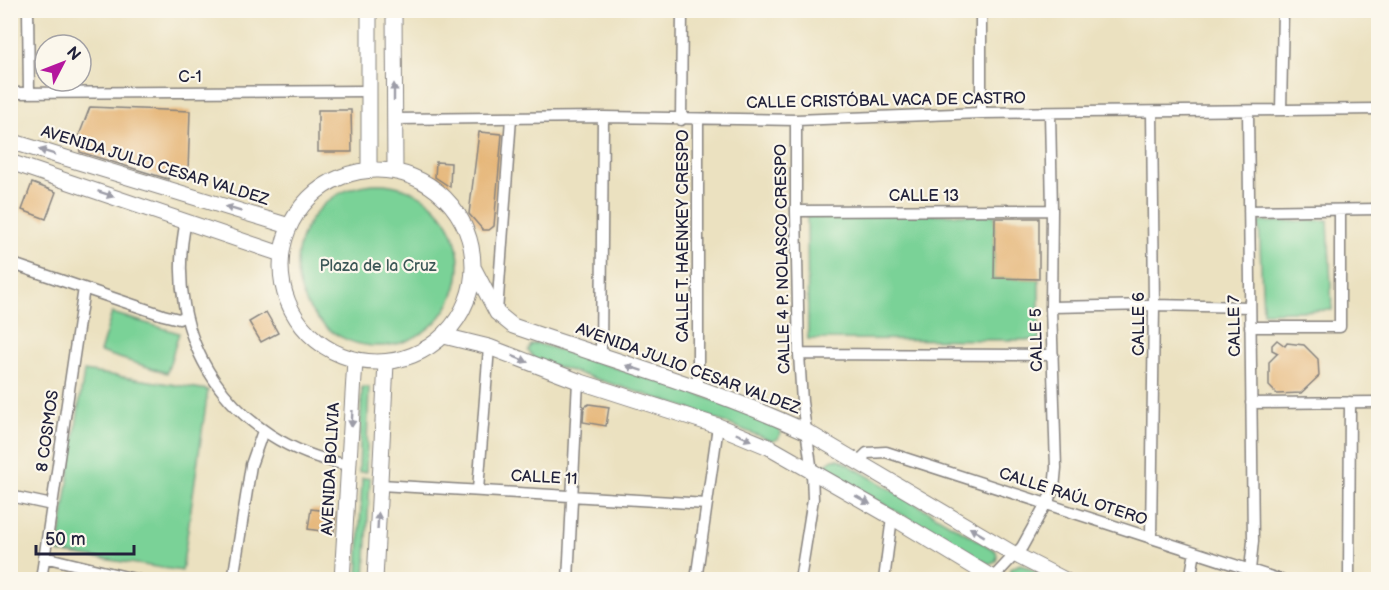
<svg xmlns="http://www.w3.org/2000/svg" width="1389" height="590" viewBox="0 0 1389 590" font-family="'Balsamiq Sans',sans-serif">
<rect width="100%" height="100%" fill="#fbf7ec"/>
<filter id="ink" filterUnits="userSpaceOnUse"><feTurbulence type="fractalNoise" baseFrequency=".0167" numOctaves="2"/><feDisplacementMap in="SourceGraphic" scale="12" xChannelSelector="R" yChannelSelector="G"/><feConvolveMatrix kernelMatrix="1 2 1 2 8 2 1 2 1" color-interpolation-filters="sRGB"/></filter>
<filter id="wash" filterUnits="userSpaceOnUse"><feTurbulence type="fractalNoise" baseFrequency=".008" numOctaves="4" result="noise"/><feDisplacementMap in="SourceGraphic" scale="24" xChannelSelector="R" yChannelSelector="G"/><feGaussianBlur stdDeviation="1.35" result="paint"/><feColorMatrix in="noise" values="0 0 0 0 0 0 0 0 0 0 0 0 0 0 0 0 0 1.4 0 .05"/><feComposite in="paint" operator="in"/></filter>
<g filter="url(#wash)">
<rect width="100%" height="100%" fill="#ebe1c0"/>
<!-- green -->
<path fill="#7ad297" stroke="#4e7a69" stroke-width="1.5" d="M297 265a81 81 0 1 1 162 0a81 81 0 1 1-162 0Z
M 807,213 L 995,215 L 994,278 L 1039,279 L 1039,340 L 808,339 Z
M 1328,220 L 1332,310 L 1263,312 L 1259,222 Z
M 112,313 L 179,333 L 167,373 L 100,352 Z
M 536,343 L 690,391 L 777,425 L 781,433 L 778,439 L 772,441 L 685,407 L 536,360 L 528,351 L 531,345 Z
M 84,371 L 208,390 L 182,571 L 58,552 Z
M 362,387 L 369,387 L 366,472 L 359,472 Z
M 833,459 L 839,459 L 996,551 L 997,556 L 996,561 L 989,564 L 832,475 L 826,468 L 827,463 Z
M 362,478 L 370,478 L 365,579 L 358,580 Z
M 1020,564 L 1050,579 L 1013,579 L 1010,574 L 1010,569 Z"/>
<g id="blocks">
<!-- building -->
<path fill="#e6b77a" d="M 90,107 L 190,111 L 188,172 L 171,167 L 168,179 L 80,152 L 78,138 Z
M 318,110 L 351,110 L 352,152 L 318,152 Z
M 479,132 L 502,134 L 494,226 L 489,230 L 483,230 L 469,214 Z
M 436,162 L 451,163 L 450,187 L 435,177 Z
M 32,183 L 56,192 L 46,219 L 22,210 Z
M 995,218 L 1039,218 L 1039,279 L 994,278 Z
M 266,312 L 278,333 L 261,342 L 249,322 Z
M 1277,340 L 1285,346 L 1287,343 L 1304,345 L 1318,359 L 1319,376 L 1301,393 L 1277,394 L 1269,386 L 1269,362 L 1278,353 L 1272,350 L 1272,345 Z
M 589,404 L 609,407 L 606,426 L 583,422 L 584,407 Z
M 311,509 L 336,512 L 334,533 L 308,529 Z"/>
</g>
</g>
<g filter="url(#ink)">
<use href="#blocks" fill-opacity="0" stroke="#86827e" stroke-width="1.5"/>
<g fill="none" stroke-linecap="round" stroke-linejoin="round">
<defs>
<path id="street" d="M 28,10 L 29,93
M 981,10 L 981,113
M 10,93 L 369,91
M 1281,110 L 1283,10
M 1248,111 L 1253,541 L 1250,570
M 395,119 L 603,117 L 796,120 L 981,113 L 1378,109
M 698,119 L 698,389
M 681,120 L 682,10
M 796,120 L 796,211 L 799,354 L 802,402 L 812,472 L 813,499 L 800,580
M 796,211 L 1052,210
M 1249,211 L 1378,209
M 186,221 C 161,338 230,444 349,465
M 10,263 L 163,315 L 179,319 L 186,316
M 1051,307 L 1154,305 L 1250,307
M 497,312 L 511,118
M 1250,327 L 1340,327 L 1340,210
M 799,354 L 1053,355
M 601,357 L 603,117
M 1251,403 L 1378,402
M 858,462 L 867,453 L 886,452 L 1281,580
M 380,485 L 707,504
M 478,490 L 489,347
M 10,496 L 52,505
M 1151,537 L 1154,305 L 1152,112
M 44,557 L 139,580
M 41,580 L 84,288
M 233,580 L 251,465 L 263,431
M 568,580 L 578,381
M 696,580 L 718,426
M 884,580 L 892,517
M 991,580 L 1022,547 L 1054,489 L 1056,468 L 1051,307 L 1052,210 L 1050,113
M 1190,580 L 1195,552
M 1349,580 L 1350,402"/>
<path id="primary" d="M 394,10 L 395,172
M 10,141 L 289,226
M 10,162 L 281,254
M281 266a96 96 0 1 1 192 0a96 96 0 1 1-192 0Z
M 369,170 L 369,10
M 474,269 L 497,313 L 513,326 C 611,360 713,388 807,432 L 1014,554 L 1065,580
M 444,336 L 489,347 L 578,381 L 718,426 L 771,448 L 892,517 L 996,580
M 342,580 L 355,360
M 375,580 L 386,363"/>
</defs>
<!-- street casing -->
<use href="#street" stroke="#86827e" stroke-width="13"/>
<!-- primary casing -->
<use href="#primary" stroke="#86827e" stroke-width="17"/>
<!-- street -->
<use href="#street" stroke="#fff" stroke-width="10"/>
<!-- primary -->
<use href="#primary" stroke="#fff" stroke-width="15"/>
</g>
<!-- one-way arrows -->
<defs><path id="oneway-solid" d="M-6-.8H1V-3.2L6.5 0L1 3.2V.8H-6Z" transform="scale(1.5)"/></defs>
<g fill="#9c9ca7">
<use href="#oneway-solid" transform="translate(394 92) rotate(-90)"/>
<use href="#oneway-solid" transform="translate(47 152) rotate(-163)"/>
<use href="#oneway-solid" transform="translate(106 194) rotate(19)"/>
<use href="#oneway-solid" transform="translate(233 209) rotate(-163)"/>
<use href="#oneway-solid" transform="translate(520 359) rotate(22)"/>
<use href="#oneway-solid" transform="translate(634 368) rotate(-162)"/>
<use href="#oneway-solid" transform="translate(352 419) rotate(93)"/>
<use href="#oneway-solid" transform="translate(744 437) rotate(23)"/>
<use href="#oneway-solid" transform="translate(863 500) rotate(29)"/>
<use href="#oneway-solid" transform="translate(378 521) rotate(-87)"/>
<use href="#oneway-solid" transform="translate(977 532) rotate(-149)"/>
</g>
</g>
<g text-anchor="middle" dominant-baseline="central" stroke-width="4.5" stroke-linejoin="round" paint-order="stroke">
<!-- street labels -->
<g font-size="16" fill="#22223b" stroke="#fbf7ec">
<text x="190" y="77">C-1</text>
<text transform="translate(886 101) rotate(-1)">CALLE CRISTÓBAL VACA DE CASTRO</text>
<text transform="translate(155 166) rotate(17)">AVENIDA JULIO CESAR VALDEZ</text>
<text x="924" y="196">CALLE 13</text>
<text transform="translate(683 236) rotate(-90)">CALLE T. HAENKEY CRESPO</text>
<text transform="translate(783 259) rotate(-91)">CALLE 4 P. NOLASCO CRESPO</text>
<text transform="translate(1139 324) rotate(-90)">CALLE 6</text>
<text transform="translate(1235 326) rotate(-91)">CALLE 7</text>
<text transform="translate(1037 340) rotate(-91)">CALLE 5</text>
<text transform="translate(688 369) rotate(20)">AVENIDA JULIO CESAR VALDEZ</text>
<text transform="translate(48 431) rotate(-82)">8 COSMOS</text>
<text transform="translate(331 469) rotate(-87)">AVENIDA BOLIVIA</text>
<text transform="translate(544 478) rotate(3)">CALLE 11</text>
<text transform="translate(1073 497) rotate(18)">CALLE RAÚL OTERO</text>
</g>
<!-- park labels -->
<g font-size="16" fill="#3c5757" stroke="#fbf7ec">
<text x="378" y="266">Plaza de la Cruz</text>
</g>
</g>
<!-- margin -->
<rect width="1389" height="590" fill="none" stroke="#fbf7ec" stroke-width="36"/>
<!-- north arrow -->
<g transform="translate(63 63) rotate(48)"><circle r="28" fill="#fbf7ec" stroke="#a4a2a5" stroke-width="1.5"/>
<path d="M0-4.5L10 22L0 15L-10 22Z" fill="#b5179e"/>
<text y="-9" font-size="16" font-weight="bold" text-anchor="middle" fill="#22223b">N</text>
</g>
<!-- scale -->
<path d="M36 545v9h98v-9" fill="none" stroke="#22223b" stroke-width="3"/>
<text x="45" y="545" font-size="18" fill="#22223b" stroke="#fbf7ec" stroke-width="4.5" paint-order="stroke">50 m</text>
</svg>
